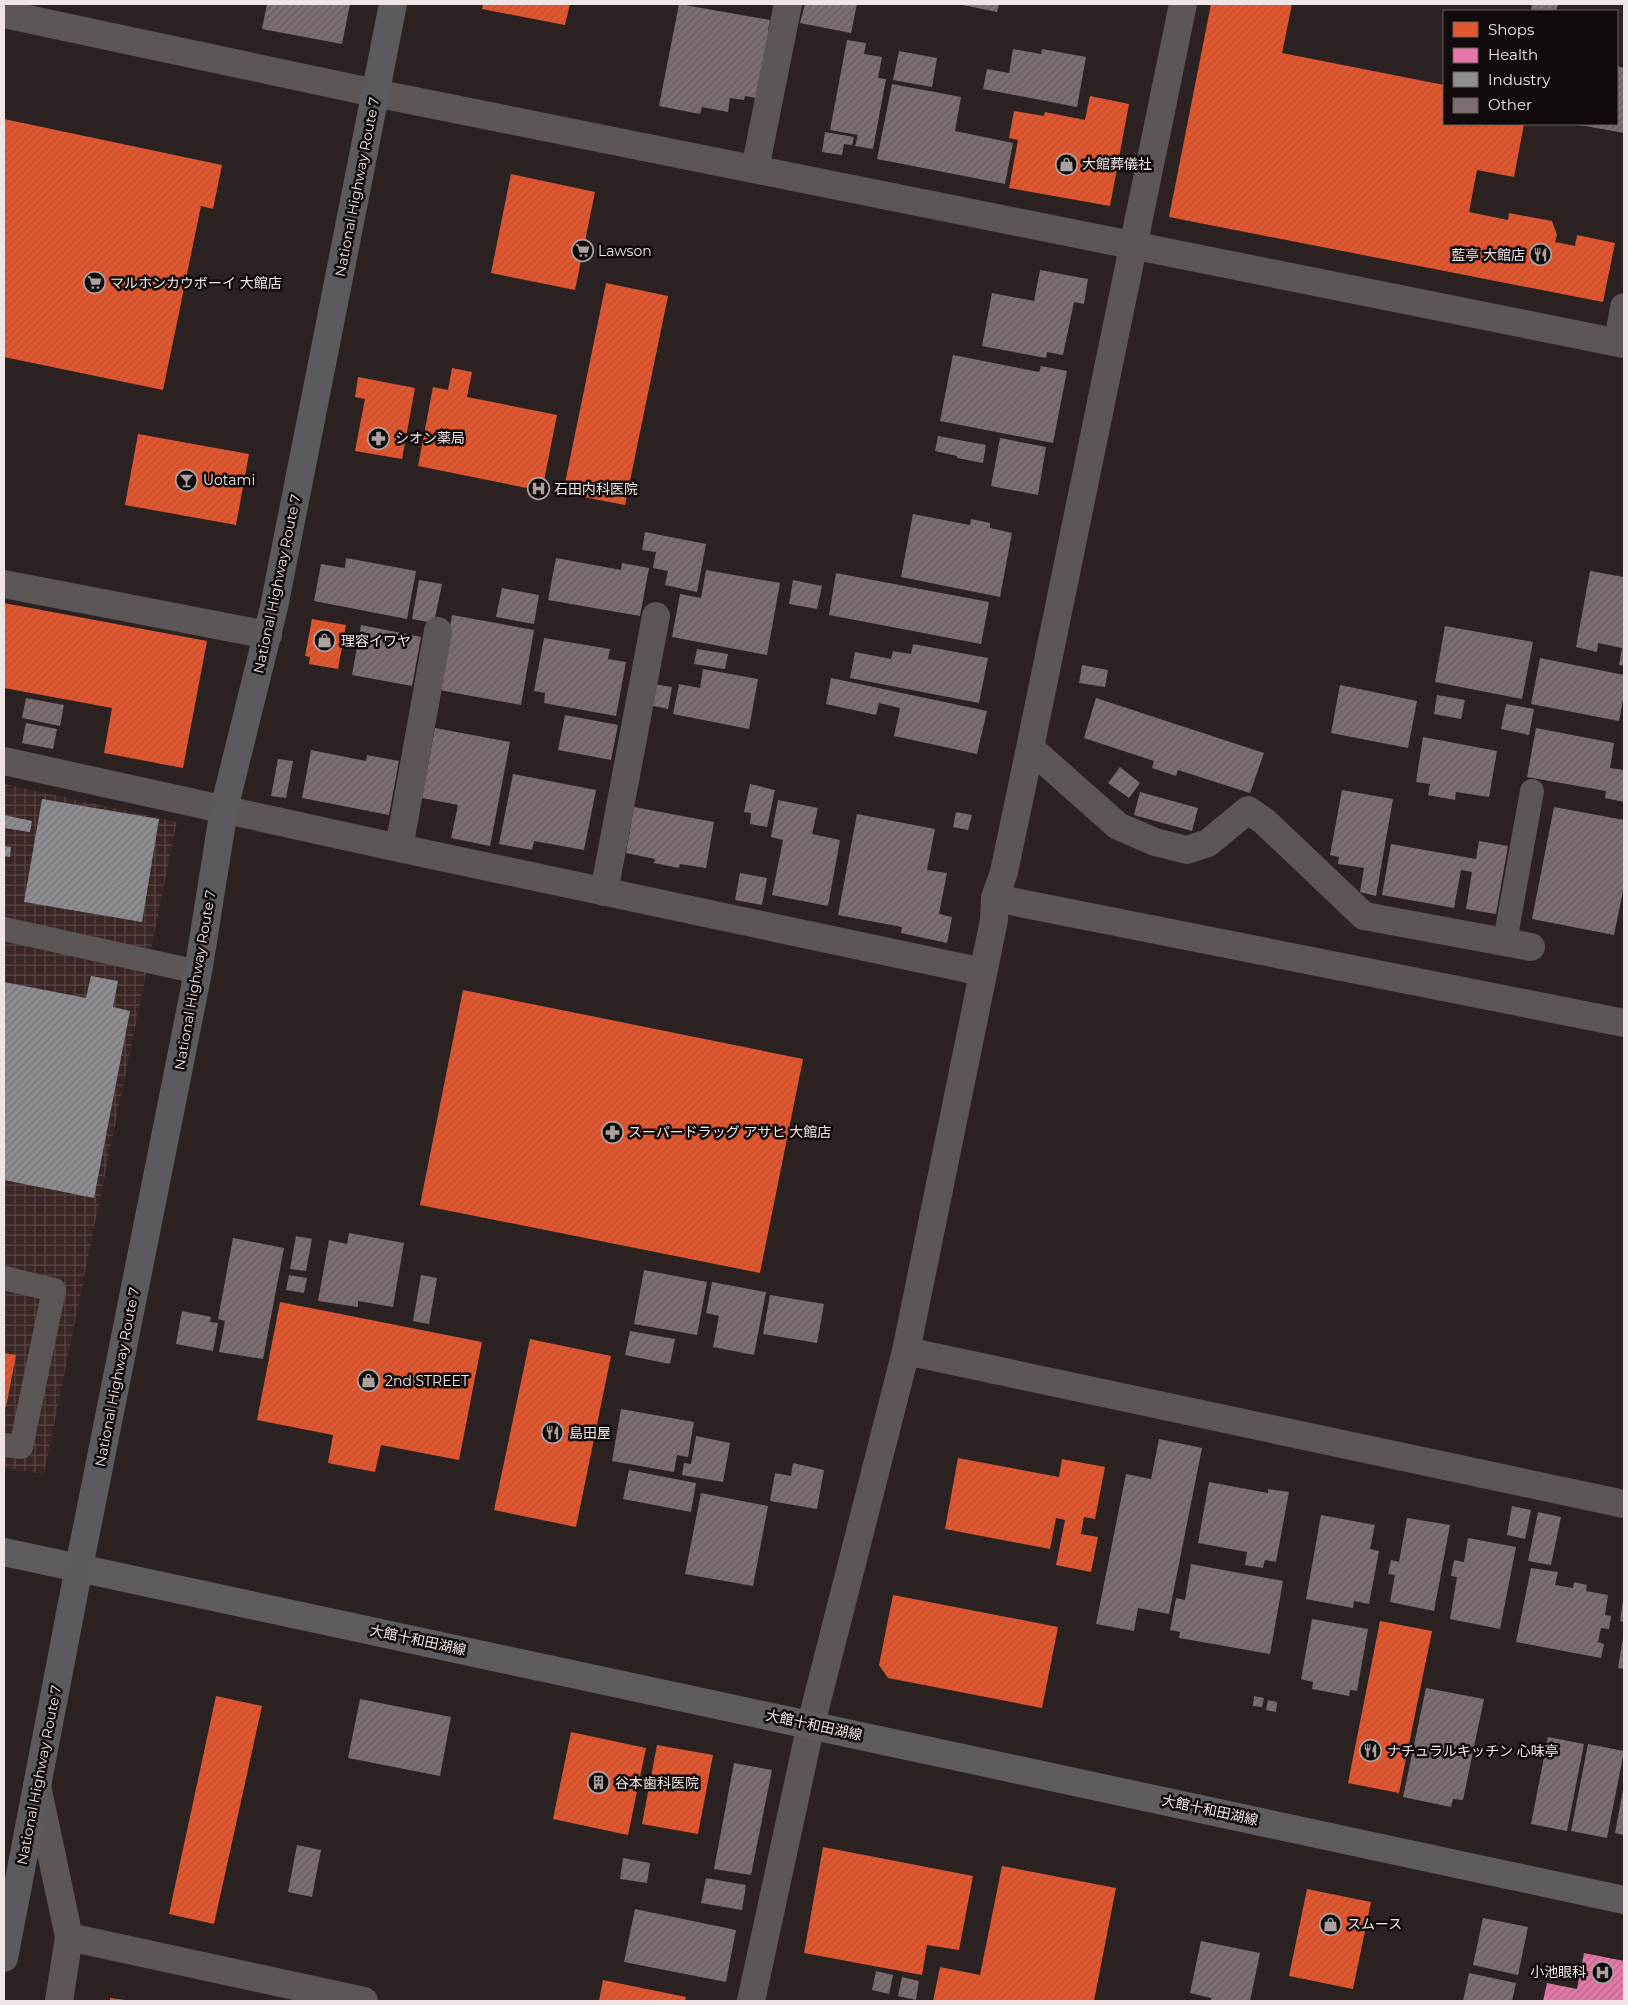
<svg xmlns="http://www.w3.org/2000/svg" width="1628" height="2005" viewBox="0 0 1628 2005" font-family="Montserrat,'Noto Sans JP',sans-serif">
<defs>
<pattern id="industrial-grid" width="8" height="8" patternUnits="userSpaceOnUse" patternTransform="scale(1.25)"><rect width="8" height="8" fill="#3b2626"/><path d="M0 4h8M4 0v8" fill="none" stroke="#584545"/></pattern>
<pattern id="shops-hatch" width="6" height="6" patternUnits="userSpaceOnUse" patternTransform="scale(1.25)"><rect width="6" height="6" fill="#e4572e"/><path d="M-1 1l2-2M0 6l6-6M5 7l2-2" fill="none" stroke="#b55235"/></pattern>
<pattern id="health-hatch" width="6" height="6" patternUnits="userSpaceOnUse" patternTransform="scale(1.25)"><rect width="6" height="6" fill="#e377a8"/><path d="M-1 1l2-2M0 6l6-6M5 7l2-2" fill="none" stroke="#b4688a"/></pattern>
<pattern id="industry-hatch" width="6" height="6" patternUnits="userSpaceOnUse" patternTransform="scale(1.25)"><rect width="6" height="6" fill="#8d8d92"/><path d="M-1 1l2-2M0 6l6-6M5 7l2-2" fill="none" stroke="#757477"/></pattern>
<pattern id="building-hatch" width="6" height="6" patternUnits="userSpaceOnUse" patternTransform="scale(1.25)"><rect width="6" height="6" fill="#7d6f6f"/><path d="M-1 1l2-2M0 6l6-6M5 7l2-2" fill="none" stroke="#655c5c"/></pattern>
</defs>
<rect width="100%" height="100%" fill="#2c2222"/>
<!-- industrial -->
<path fill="url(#industrial-grid)" d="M 4,784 L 177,822 L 44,1474 L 4,1468 Z"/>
<!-- shops -->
<path fill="url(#shops-hatch)" d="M 483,4 L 570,4 L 565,25 L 482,9 Z
M 1211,4 L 1292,4 L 1282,53 L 1444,85 L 1444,124 L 1524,124 L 1514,177 L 1477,170 L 1469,212 L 1508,220 L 1509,213 L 1552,221 L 1557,235 L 1555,242 L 1575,246 L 1577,235 L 1615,243 L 1603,302 L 1169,217 Z
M 1090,96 L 1129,104 L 1110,206 L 1009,188 L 1018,140 L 1009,138 L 1014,111 L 1044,116 L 1045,112 L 1085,120 Z
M 4,119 L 222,165 L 213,209 L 201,206 L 163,390 L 4,357 Z
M 511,174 L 595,192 L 575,290 L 491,273 Z
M 606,283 L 668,296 L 625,505 L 563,493 Z
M 452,368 L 472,372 L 467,397 L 557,415 L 542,491 L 418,466 L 433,387 L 448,390 Z
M 358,377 L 415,388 L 402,459 L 355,451 L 365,399 L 355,397 Z
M 138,434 L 249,454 L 236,525 L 125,505 Z
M 4,603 L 207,641 L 183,768 L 104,753 L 112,708 L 4,688 Z
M 312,619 L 346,625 L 338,669 L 309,664 L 310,657 L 305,656 Z
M 463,990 L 803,1059 L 760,1273 L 420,1205 Z
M 280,1302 L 482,1342 L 459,1460 L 381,1445 L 375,1472 L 328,1463 L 333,1435 L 257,1420 Z
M 530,1339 L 611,1356 L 576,1527 L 494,1510 Z
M 4,1353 L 16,1355 L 6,1407 L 4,1407 Z
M 958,1458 L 1059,1477 L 1062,1459 L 1105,1467 L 1095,1519 L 1084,1517 L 1081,1534 L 1098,1537 L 1091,1572 L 1056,1565 L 1065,1520 L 1056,1518 L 1050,1549 L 945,1529 Z
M 893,1595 L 1058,1627 L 1042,1708 L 888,1678 L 879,1665 Z
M 1380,1621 L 1432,1631 L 1399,1793 L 1348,1783 Z
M 216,1696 L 262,1706 L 214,1924 L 169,1914 Z
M 571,1732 L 646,1748 L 628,1835 L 553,1819 Z
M 657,1745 L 713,1755 L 698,1834 L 642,1824 Z
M 823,1847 L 973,1876 L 959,1950 L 927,1945 L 922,1975 L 804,1953 Z
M 1002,1866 L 1116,1888 L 1094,2001 L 933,2001 L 940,1967 L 980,1975 Z
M 1307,1889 L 1371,1902 L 1353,1989 L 1289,1976 Z
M 603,1980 L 686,1997 L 685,2001 L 599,2001 Z
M 110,1998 L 125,2000 L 125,2001 L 110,2001 Z"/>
<!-- health -->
<path fill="url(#health-hatch)" d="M 1584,1953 L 1624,1961 L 1624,2001 L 1543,2001 L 1547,1983 L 1577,1989 Z"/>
<!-- industry -->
<path fill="url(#industry-hatch)" d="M 42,799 L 159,819 L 142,922 L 24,902 Z
M 4,815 L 32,821 L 30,832 L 4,828 Z
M 4,846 L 11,847 L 10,857 L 4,856 Z
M 91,976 L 118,981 L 113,1007 L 130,1011 L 94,1198 L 4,1180 L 4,982 L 86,998 Z"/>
<!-- building -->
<path fill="url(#building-hatch)" d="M 267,4 L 350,4 L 342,44 L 262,29 Z
M 679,4 L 770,20 L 768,31 L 774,32 L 756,98 L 745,96 L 744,100 L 730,98 L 728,112 L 702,107 L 700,114 L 659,106 Z
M 805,4 L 857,4 L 851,33 L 800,23 Z
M 958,4 L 999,4 L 997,12 Z
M 1532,4 L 1558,4 L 1556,11 L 1531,11 Z
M 847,40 L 866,43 L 864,54 L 882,57 L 878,78 L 886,79 L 873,149 L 855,146 L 858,135 L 830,130 Z
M 1013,49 L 1041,54 L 1042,49 L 1086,57 L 1077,107 L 983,89 L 987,69 L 1009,73 Z
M 899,51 L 937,58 L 932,87 L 893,80 Z
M 1617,66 L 1624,68 L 1624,133 L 1580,125 L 1617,124 Z
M 892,84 L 961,97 L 955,131 L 1013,143 L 1005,184 L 877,159 Z
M 825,132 L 854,137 L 852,145 L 844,144 L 842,155 L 822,152 Z
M 1040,270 L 1088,279 L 1084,304 L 1074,302 L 1063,355 L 1047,352 L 1046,358 L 982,346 L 992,293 L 1034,301 Z
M 953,355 L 1039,372 L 1041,366 L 1067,371 L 1053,443 L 940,421 Z
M 938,436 L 986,445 L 983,463 L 957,458 L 957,456 L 935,451 Z
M 1000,438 L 1046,447 L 1038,495 L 991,486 Z
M 913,514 L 970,525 L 971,519 L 990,523 L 990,528 L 1012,533 L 1000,597 L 901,577 Z
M 645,532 L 706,544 L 697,592 L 665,585 L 668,571 L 653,568 L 656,552 L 642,550 Z
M 346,558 L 416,571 L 407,619 L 314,601 L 321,564 L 345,568 Z
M 556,558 L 621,570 L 622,563 L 649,568 L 640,616 L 548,600 Z
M 706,570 L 780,583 L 767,655 L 672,637 L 680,594 L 701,598 Z
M 1590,571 L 1624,577 L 1624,666 L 1619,665 L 1622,648 L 1598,643 L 1597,652 L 1576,647 Z
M 836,573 L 989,602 L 981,644 L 829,615 Z
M 419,580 L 442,584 L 434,623 L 412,619 Z
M 793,580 L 822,586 L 817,609 L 789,604 Z
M 502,588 L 539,595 L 534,624 L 496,617 Z
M 452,615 L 534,630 L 521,705 L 439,690 Z
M 361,625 L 421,637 L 412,686 L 352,675 Z
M 1445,626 L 1533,642 L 1522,699 L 1435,682 Z
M 544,638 L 610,649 L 608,659 L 626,662 L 616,716 L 544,703 L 545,693 L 534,691 Z
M 913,644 L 988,658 L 979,703 L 850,678 L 855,652 L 891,659 L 893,651 L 911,654 Z
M 697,649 L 728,654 L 725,669 L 694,664 Z
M 1540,658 L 1624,675 L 1624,695 L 1619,721 L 1531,704 Z
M 1082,665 L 1108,670 L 1105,687 L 1079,683 Z
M 703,669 L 758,679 L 749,729 L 673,714 L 679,684 L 700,688 Z
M 831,678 L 987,711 L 977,754 L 894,736 L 900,708 L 879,703 L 876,715 L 826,704 Z
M 653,684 L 672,687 L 668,709 L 649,705 Z
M 1340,685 L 1417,701 L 1408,748 L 1331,733 Z
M 1437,695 L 1465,700 L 1461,719 L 1434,714 Z
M 26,698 L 64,705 L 60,726 L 22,718 Z
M 1096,698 L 1264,753 L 1250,793 L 1178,770 L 1176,776 L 1152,768 L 1154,761 L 1084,738 Z
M 1506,704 L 1534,709 L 1529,735 L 1501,729 Z
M 565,715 L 618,725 L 611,760 L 558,750 Z
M 26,723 L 57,729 L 53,749 L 22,743 Z
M 435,728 L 510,742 L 490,846 L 451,838 L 458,805 L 422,798 Z
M 1536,728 L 1614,743 L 1610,768 L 1624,770 L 1624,802 L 1605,798 L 1606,791 L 1527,777 Z
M 1423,737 L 1497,751 L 1489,797 L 1456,792 L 1455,800 L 1428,795 L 1430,784 L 1416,782 Z
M 311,750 L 366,761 L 367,755 L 399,761 L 389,815 L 302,798 Z
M 278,759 L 293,761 L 286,798 L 271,796 Z
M 1120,767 L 1140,783 L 1129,798 L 1108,783 Z
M 513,774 L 596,790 L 584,850 L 534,841 L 532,850 L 499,844 Z
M 750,784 L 775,790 L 767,827 L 750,824 L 751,813 L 744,812 Z
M 1342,790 L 1393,799 L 1376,896 L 1360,892 L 1364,868 L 1338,864 L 1339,857 L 1330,855 Z
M 1140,792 L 1198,808 L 1192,831 L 1134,815 Z
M 778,800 L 818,808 L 812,834 L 840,840 L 828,906 L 772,895 L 783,840 L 771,837 Z
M 634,807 L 714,822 L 706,868 L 680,864 L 679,868 L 654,863 L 655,859 L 626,853 Z
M 1554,807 L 1624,820 L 1624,886 L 1614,935 L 1532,919 Z
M 956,812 L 972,815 L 968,830 L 953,827 Z
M 857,814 L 935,829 L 927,870 L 947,873 L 939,914 L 952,917 L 947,943 L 901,933 L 902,927 L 838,915 Z
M 1479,841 L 1508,846 L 1496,914 L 1466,909 L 1472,872 L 1461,870 L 1454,908 L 1382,895 L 1391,844 L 1476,859 Z
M 740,873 L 767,878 L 762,905 L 735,900 Z
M 349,1233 L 404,1243 L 393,1307 L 358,1301 L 358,1307 L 318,1301 L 329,1240 L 347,1244 Z
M 296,1236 L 312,1239 L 306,1271 L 290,1269 Z
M 233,1238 L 284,1248 L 263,1359 L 219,1352 L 225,1321 L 218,1319 Z
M 644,1270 L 707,1282 L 697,1335 L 634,1324 Z
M 289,1275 L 307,1278 L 304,1293 L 286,1290 Z
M 421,1275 L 437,1278 L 429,1324 L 413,1321 Z
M 712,1282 L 766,1292 L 754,1355 L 713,1347 L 719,1316 L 706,1313 Z
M 770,1295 L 824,1304 L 817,1343 L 763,1334 Z
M 182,1311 L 211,1317 L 210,1322 L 218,1323 L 213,1351 L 176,1344 Z
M 630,1331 L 675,1339 L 670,1364 L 625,1355 Z
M 621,1409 L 694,1422 L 688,1457 L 677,1455 L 674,1472 L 612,1461 Z
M 696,1436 L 730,1443 L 723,1482 L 682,1475 L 684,1463 L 691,1464 Z
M 1159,1439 L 1202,1448 L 1169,1614 L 1138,1608 L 1134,1631 L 1096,1624 L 1126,1474 L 1151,1479 Z
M 793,1463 L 824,1470 L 817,1509 L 770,1501 L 775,1473 L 791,1476 Z
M 629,1470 L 696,1483 L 691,1512 L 623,1499 Z
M 1209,1482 L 1268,1493 L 1268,1489 L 1289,1492 L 1276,1562 L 1265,1560 L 1263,1568 L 1245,1565 L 1247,1552 L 1198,1543 Z
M 701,1493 L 768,1506 L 753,1586 L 685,1574 Z
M 1512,1506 L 1531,1510 L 1525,1539 L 1507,1535 Z
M 1538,1512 L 1561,1517 L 1551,1565 L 1528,1561 Z
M 1321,1515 L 1375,1525 L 1370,1549 L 1379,1551 L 1369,1604 L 1354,1601 L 1353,1608 L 1306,1599 Z
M 1407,1518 L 1450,1525 L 1434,1611 L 1390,1602 L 1395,1575 L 1388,1574 L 1391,1560 L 1399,1562 Z
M 1468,1538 L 1516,1547 L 1500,1629 L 1450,1619 L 1457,1577 L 1451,1576 L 1454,1560 L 1464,1562 Z
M 1191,1564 L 1283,1581 L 1270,1654 L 1179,1638 L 1180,1632 L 1170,1630 L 1176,1598 L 1185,1600 Z
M 1531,1568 L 1558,1572 L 1555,1585 L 1573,1588 L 1574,1582 L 1587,1585 L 1586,1591 L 1608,1595 L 1605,1615 L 1611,1616 L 1609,1629 L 1601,1628 L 1598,1642 L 1604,1644 L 1601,1658 L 1516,1642 Z
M 1623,1600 L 1624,1600 L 1624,1622 L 1620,1621 Z
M 1312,1619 L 1368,1629 L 1357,1691 L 1350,1690 L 1349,1696 L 1312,1689 L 1313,1682 L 1301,1679 Z
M 1623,1638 L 1624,1639 L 1624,1669 L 1618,1668 Z
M 1426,1688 L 1484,1699 L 1463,1800 L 1453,1799 L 1451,1807 L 1403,1797 Z
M 1254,1696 L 1264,1698 L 1262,1707 L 1253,1706 Z
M 360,1699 L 451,1717 L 440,1776 L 348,1758 Z
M 1268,1700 L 1277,1702 L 1276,1712 L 1266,1710 Z
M 1548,1737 L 1584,1744 L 1567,1831 L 1531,1824 Z
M 1588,1744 L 1624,1751 L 1607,1838 L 1571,1831 Z
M 734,1763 L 772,1770 L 751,1875 L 714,1869 Z
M 1623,1790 L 1624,1790 L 1624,1835 L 1615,1833 Z
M 297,1845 L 321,1850 L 312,1897 L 288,1892 Z
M 623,1858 L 650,1863 L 647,1883 L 620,1879 Z
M 706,1878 L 746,1885 L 742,1910 L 701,1903 Z
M 635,1909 L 736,1930 L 726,1982 L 624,1962 Z
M 1483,1918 L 1528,1927 L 1518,1975 L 1473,1965 Z
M 1201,1941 L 1260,1953 L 1250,2001 L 1211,2001 L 1211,1998 L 1190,1993 Z
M 876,1971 L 893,1975 L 889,1994 L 872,1990 Z
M 1469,1973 L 1516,1983 L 1512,2001 L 1463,2001 Z
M 902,1977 L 919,1981 L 916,2000 L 898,1996 Z"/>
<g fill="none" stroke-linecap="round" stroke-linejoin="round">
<!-- lane -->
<path stroke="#5d5656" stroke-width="24" d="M 4,929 L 198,972
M 1505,941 L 1532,791
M 4,1278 L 54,1290 L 21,1447 L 4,1445"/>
<!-- street -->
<path stroke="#5d5656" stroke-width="28" d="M 755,169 L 788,4
M 1618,342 L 1624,307
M 4,584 L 268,635
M 1030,748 L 1118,826 L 1155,842 L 1187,850 L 1208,843 L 1248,810 L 1264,821 L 1364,916 L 1531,947
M 4,761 L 399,848 L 983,972
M 399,848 L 438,631
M 604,892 L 656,616
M 906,1351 L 1624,1504
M 37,1786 L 69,1937 L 59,2001
M 69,1937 L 364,2001
M 751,2001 L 811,1724 L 906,1351 L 994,920 L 995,898 L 1004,872 L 1030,748 L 1183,4"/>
<!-- secondary -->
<path stroke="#5d5656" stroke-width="28" d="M 4,14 L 375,93 L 1624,344
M 995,898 L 1624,1023"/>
<!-- primary -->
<path stroke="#5e5c5e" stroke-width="28" d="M 4,1552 L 1624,1900"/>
<!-- highway -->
<path stroke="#5b5b5f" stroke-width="28" d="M 4,1958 L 79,1567 L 198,972 L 224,809 L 274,607 L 393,4"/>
</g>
<!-- icons -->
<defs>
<symbol id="shop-ring" viewBox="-11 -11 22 22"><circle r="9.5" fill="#120b0b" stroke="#aba1a1" stroke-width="1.5"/><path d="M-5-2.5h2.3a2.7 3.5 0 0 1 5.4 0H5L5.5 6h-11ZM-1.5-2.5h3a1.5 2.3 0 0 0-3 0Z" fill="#aba1a1"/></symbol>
<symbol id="supermarket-ring" viewBox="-11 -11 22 22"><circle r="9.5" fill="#120b0b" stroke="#aba1a1" stroke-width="1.5"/><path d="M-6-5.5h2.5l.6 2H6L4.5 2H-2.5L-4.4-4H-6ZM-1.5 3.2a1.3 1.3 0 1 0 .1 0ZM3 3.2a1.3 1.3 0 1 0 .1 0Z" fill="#aba1a1"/></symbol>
<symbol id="restaurant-ring" viewBox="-11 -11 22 22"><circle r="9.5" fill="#120b0b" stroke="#aba1a1" stroke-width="1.5"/><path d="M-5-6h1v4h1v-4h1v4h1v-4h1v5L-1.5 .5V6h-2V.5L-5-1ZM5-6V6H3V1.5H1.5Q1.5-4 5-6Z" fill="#aba1a1"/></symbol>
<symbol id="pharmacy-ring" viewBox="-11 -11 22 22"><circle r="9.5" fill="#120b0b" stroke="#aba1a1" stroke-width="1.5"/><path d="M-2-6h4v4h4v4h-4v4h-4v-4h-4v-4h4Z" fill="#aba1a1"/></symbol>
<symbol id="bar-ring" viewBox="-11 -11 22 22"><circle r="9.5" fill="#120b0b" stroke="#aba1a1" stroke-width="1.5"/><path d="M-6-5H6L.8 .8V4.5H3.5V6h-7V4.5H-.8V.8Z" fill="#aba1a1"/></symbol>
<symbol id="hospital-ring" viewBox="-11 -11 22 22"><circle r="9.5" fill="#120b0b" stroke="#aba1a1" stroke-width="1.5"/><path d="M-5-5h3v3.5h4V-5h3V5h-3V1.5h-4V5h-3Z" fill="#aba1a1"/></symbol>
<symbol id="building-ring" viewBox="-11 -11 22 22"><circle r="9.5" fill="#120b0b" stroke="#aba1a1" stroke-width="1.5"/><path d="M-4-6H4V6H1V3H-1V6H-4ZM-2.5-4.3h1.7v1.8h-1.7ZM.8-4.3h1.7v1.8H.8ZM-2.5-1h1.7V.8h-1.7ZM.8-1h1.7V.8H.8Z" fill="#aba1a1"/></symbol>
</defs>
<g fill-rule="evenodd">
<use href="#shop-ring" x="1054" y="152" width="25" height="25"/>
<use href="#supermarket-ring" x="570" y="238" width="25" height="25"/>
<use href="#restaurant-ring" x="1528" y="242" width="25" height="25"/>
<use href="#supermarket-ring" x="82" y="270" width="25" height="25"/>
<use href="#pharmacy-ring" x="366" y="426" width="25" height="25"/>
<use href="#bar-ring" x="174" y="468" width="25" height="25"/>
<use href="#hospital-ring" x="526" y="476" width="25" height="25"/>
<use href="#shop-ring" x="312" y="628" width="25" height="25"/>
<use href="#pharmacy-ring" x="600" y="1120" width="25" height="25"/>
<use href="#shop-ring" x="356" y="1368" width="25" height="25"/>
<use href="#restaurant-ring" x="540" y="1420" width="25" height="25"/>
<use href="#restaurant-ring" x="1358" y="1738" width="25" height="25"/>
<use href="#building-ring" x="586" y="1770" width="25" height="25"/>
<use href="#shop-ring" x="1318" y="1912" width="25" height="25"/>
<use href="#hospital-ring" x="1590" y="1960" width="25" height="25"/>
</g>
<g text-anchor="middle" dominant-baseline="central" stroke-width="5" stroke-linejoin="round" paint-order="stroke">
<!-- poi labels -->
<g font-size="14" fill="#f0e5e5" stroke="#120b0b" text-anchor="start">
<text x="1082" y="164">大館葬儀社</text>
<text x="598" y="251">Lawson</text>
<text x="1525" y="255" text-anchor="end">藍亭 大館店</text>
<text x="110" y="283">マルホンカウボーイ 大館店</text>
<text x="395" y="438">シオン薬局</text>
<text x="203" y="480">Uotami</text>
<text x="554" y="489">石田内科医院</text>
<text x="341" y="641">理容イワヤ</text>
<text x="628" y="1132">スーパードラッグ アサヒ 大館店</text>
<text x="385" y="1381">2nd STREET</text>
<text x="569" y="1433">島田屋</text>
<text x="1387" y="1751">ナチュラルキッチン 心味亭</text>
<text x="615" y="1783">谷本歯科医院</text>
<text x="1347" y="1924">スムース</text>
<text x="1586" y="1972" text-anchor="end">小池眼科</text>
</g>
<!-- street labels -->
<g font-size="14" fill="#f0e5e5" stroke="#120b0b">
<text transform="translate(357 187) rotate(-79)">National Highway Route 7</text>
<text transform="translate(277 584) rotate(-78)">National Highway Route 7</text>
<text transform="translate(195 980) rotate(-80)">National Highway Route 7</text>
<text transform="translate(117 1377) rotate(-79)">National Highway Route 7</text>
<text transform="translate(418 1640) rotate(12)">大館十和田湖線</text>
<text transform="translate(814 1725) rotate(12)">大館十和田湖線</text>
<text transform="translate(39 1775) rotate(-79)">National Highway Route 7</text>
<text transform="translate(1210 1810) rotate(12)">大館十和田湖線</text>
</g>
</g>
<!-- border -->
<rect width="1628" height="2005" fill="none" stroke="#f0e5e5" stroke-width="10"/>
<!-- legend -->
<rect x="1443" y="10" width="175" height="115" fill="#120b0b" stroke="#6b6262"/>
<rect x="1453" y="22" width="25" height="15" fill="#e4572e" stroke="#6b6262"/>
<text x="1488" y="35" font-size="15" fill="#f0e5e5">Shops</text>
<rect x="1453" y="48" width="25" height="15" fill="#e377a8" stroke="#6b6262"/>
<text x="1488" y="60" font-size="15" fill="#f0e5e5">Health</text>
<rect x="1453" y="72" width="25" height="15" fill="#8d8d92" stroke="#6b6262"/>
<text x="1488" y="85" font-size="15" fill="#f0e5e5">Industry</text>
<rect x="1453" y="98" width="25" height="15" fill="#7d6f6f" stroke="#6b6262"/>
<text x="1488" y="110" font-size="15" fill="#f0e5e5">Other</text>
</svg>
